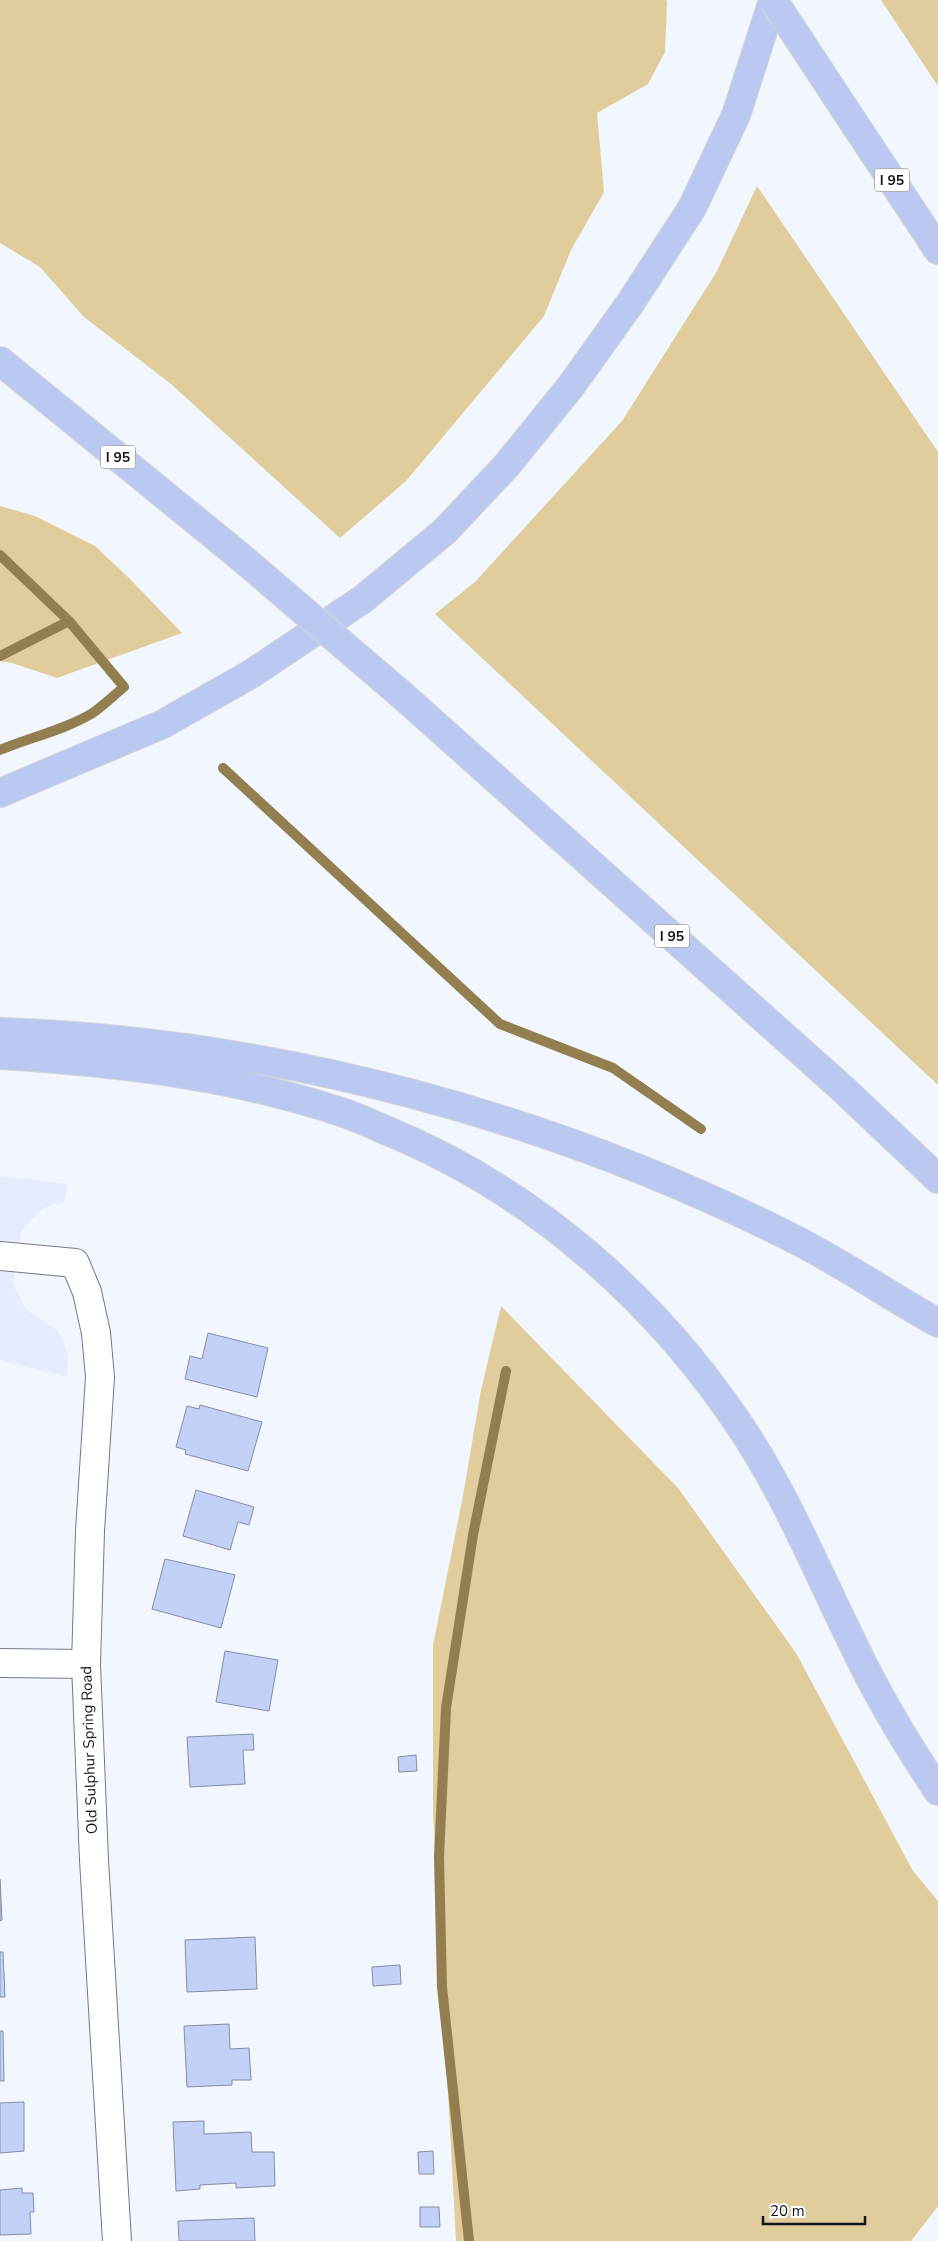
<svg xmlns="http://www.w3.org/2000/svg" width="938" height="2241" viewBox="0 0 938 2241" font-family="'Nunito Sans',sans-serif">
<rect width="100%" height="100%" fill="#f2f6fe"/>
<!-- built -->
<path fill="#e6ecfd" d="M 0,1176 L 68,1184 L 64,1202 L 44,1207 L 31,1220 L 21,1232 L 13,1283 L 26,1310 L 57,1330 L 64,1343 L 68,1358 L 67,1377 L 0,1360 Z"/>
<!-- green -->
<path fill="#e1cc9c" d="M 0,0 L 666,0 L 667,2 L 665,52 L 648,84 L 597,113 L 604,192 L 571,250 L 544,316 L 406,481 L 340,538 L 171,384 L 84,317 L 40,267 L 0,243 Z
M 881,0 L 938,0 L 938,86 Z
M 757,186 L 938,452 L 938,1085 L 435,614 L 475,582 L 622,421 L 717,271 Z
M 0,506 L 35,516 L 95,546 L 129,578 L 182,633 L 57,678 L 12,663 L 0,661 Z
M 501,1306 L 678,1488 L 796,1653 L 913,1871 L 938,1901 L 938,2206 L 911,2241 L 456,2241 L 433,1814 L 433,1645 L 463,1496 L 481,1390 Z"/>
<g fill="none" stroke-linecap="round" stroke-linejoin="round">
<!-- stream -->
<path stroke="#937e4f" stroke-width="10" d="M 0,555 L 69,621 L 124,687 C 113,696 102,707 91,714 C 62,731 30,737 0,750
M 0,656 L 69,621
M 223,768 L 500,1024 L 613,1068 L 701,1129
M 469,2241 L 442,1987 L 439,1857 L 446,1708 L 473,1535 L 506,1371"/>
</g>
<!-- building -->
<path fill="#c3d1f9" stroke="#878ea2" d="M 208,1333 L 268,1348 L 257,1397 L 185,1379 L 190,1356 L 202,1359 Z
M 200,1405 L 262,1422 L 248,1471 L 185,1454 L 186,1450 L 176,1447 L 187,1406 L 199,1409 Z
M 196,1490 L 254,1507 L 249,1525 L 238,1522 L 230,1550 L 183,1536 Z
M 165,1559 L 235,1575 L 221,1628 L 152,1609 Z
M 225,1651 L 278,1660 L 269,1711 L 216,1702 Z
M 253,1734 L 254,1750 L 243,1750 L 245,1784 L 190,1787 L 187,1737 Z
M 416,1755 L 417,1771 L 399,1772 L 398,1757 Z
M 0,1879 L 2,1920 L 0,1921 Z
M 255,1937 L 257,1989 L 187,1992 L 185,1940 Z
M 0,1952 L 3,1952 L 5,1997 L 0,1997 Z
M 400,1965 L 401,1984 L 373,1986 L 372,1967 Z
M 229,2024 L 230,2049 L 249,2048 L 251,2080 L 232,2080 L 232,2085 L 187,2087 L 184,2026 Z
M 0,2031 L 3,2031 L 4,2081 L 0,2081 Z
M 24,2102 L 24,2151 L 0,2153 L 0,2103 Z
M 204,2121 L 204,2134 L 251,2132 L 252,2152 L 274,2152 L 275,2186 L 236,2188 L 236,2183 L 200,2185 L 200,2189 L 176,2191 L 173,2122 Z
M 433,2151 L 434,2174 L 419,2174 L 418,2152 Z
M 22,2188 L 22,2193 L 33,2193 L 34,2212 L 30,2212 L 31,2234 L 0,2235 L 0,2190 Z
M 420,2207 L 439,2207 L 440,2227 L 420,2227 Z
M 254,2218 L 255,2241 L 179,2241 L 178,2221 Z"/>
<g fill="none" stroke-linecap="round" stroke-linejoin="round">
<defs>
<path id="minor" d="M 0,1256 L 75,1263 L 87,1292 L 96,1333 L 100,1377 L 90,1531 L 86,1664 L 94,1860 L 117,2241
M 0,1663 L 86,1664"/>
<path id="highway" d="M 846,111 L 938,250
M 0,361 L 237,554
M 403,696 L 844,1090 L 938,1179
M 0,793 L 163,724 L 251,674 L 363,599 L 445,531 L 507,465 L 571,386 L 631,302 L 692,208 L 736,115 L 773,0
M 0,1032 C 273,1041 552,1116 796,1240 C 845,1265 890,1296 938,1323
M 0,1055 C 112,1062 228,1075 335,1110 C 352,1115 367,1122 383,1129 C 533,1190 658,1300 746,1435 C 790,1503 821,1580 857,1652 C 880,1700 908,1746 938,1791"/>
</defs>
<!-- minor casing -->
<use href="#minor" stroke="#72798d" stroke-width="30"/>
<!-- highway casing -->
<use href="#highway" stroke="#d5d5d6" stroke-width="30"/>
<!-- minor -->
<use href="#minor" stroke="#fff" stroke-width="28"/>
<!-- highway -->
<use href="#highway" stroke="#bbc9f2" stroke-width="28"/>
<defs>
<path id="highway-bridge" d="M 773,0 L 846,111
M 237,554 L 403,696"/>
</defs>
<!-- highway-bridge casing -->
<use href="#highway-bridge" stroke="#d5d5d6" stroke-width="30" stroke-linecap="butt"/>
<!-- highway-bridge -->
<use href="#highway-bridge" stroke="#bbc9f2" stroke-width="28"/>
</g>
<g text-anchor="middle" dominant-baseline="central" stroke-width="4.5" stroke-linejoin="round" paint-order="stroke">
<!-- shield labels -->
<g fill="#fff" stroke="#5a5c61" stroke-width="1">
<rect x="874.5" y="168.5" width="35" height="23" rx="4"/>
<rect x="100.5" y="445.5" width="35" height="23" rx="4"/>
<rect x="654.5" y="924.5" width="35" height="23" rx="4"/>
</g>
<g font-size="14" font-weight="bold" fill="#13161d">
<text x="892" y="180">I 95</text>
<text x="118" y="457">I 95</text>
<text x="672" y="936">I 95</text>
</g>
<!-- street labels -->
<g font-size="15" fill="#13161d" stroke="#fff">
<text transform="translate(89 1750) rotate(-92)">Old Sulphur Spring Road</text>
</g>
</g>
<!-- scale -->
<path d="M763 2216v8h102v-8" fill="none" stroke="#13161d" stroke-width="2.5"/>
<text x="770" y="2216" font-size="15" fill="#13161d" stroke="#ffffff" stroke-width="4" paint-order="stroke">20 m</text>
</svg>
